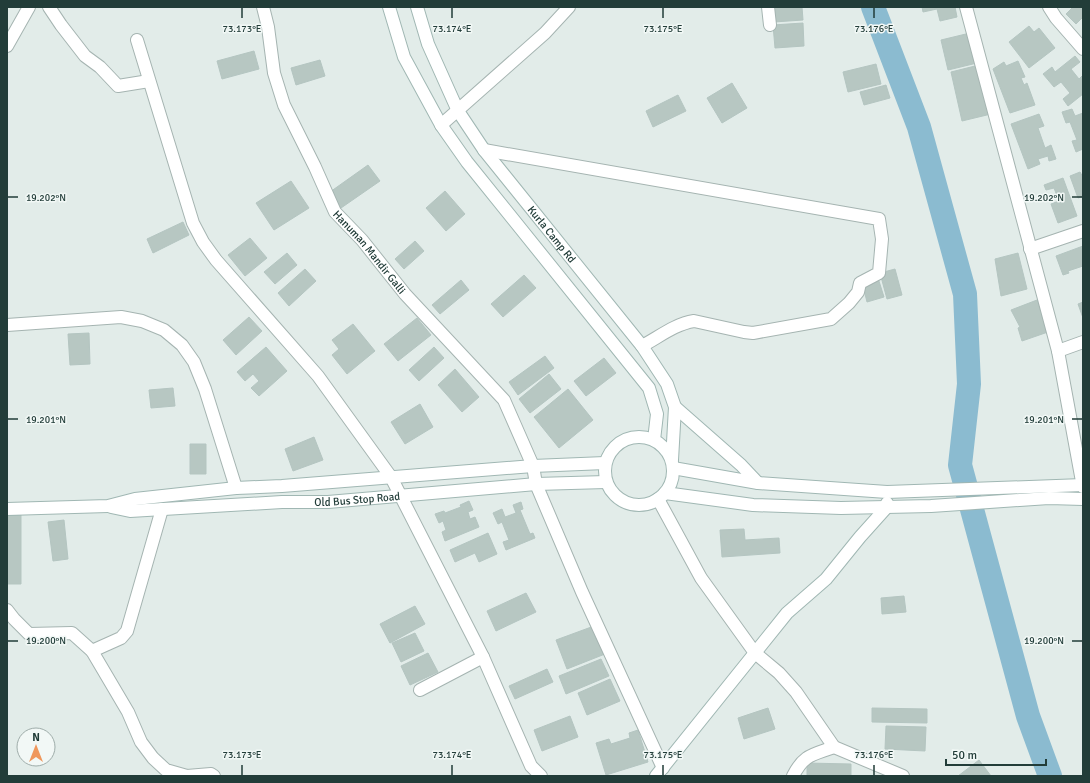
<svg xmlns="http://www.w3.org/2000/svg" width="1090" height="783" viewBox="0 0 1090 783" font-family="Signika,sans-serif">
<rect width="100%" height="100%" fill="#e2ece9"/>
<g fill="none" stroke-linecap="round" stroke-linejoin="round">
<!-- river -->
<path stroke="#8bbbd0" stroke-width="24" d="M 873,7 L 919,127 L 965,294 L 969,384 L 960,465 L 1028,716 L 1050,776"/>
</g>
<!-- building -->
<path fill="#b7c7c2" stroke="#b4c5c1" d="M 773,7 L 802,7 L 803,20 L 774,22 Z
M 922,7 L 955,7 L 957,17 L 940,21 L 937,9 L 923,12 Z
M 1073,7 L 1083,7 L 1083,17 L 1076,24 L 1066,14 Z
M 803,23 L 804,46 L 775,48 L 773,25 Z
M 1029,26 L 1034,32 L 1039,28 L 1055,48 L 1029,68 L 1009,42 Z
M 970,33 L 977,63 L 948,70 L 941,40 Z
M 254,51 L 259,69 L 222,79 L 217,61 Z
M 1075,56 L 1080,62 L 1071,69 L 1079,79 L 1083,75 L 1083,94 L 1068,106 L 1063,99 L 1070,93 L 1061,82 L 1054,87 L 1043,74 L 1052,67 L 1055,72 Z
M 320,60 L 325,76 L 296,85 L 291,68 Z
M 1018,61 L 1025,77 L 1021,78 L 1024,85 L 1027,83 L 1035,105 L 1010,113 L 993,69 L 1004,62 L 1006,66 Z
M 876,64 L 881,84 L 848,92 L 843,72 Z
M 979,65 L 991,114 L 962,121 L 951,72 Z
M 732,83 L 747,108 L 722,123 L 707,98 Z
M 886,85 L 890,98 L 864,105 L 860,92 Z
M 678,95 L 686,111 L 653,127 L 646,111 Z
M 1072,109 L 1075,116 L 1083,113 L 1083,149 L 1076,152 L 1072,141 L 1077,140 L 1070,122 L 1066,123 L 1062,112 Z
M 1039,114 L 1044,126 L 1038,128 L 1045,148 L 1051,145 L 1056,159 L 1049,161 L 1048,156 L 1038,159 L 1040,164 L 1028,169 L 1011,124 Z
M 368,165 L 380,181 L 341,208 L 330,192 Z
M 1080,172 L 1083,177 L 1083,196 L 1078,198 L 1070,176 Z
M 1063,178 L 1077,216 L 1058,223 L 1051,204 L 1059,201 L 1054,188 L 1046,190 L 1044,185 Z
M 291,181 L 309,208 L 274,230 L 256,203 Z
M 445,191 L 465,214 L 446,231 L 426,208 Z
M 183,222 L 189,235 L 153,253 L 147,239 Z
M 250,238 L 267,258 L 245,276 L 228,255 Z
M 415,241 L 424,251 L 404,269 L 395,259 Z
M 1083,246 L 1083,266 L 1068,271 L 1069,273 L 1063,275 L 1056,256 Z
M 287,253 L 297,265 L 275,284 L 264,272 Z
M 1018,253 L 1027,289 L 1001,296 L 995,259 Z
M 305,269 L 316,281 L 289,306 L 278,293 Z
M 895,269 L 902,295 L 887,299 L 880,273 Z
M 524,275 L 536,288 L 503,317 L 491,304 Z
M 878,278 L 884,297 L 867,302 L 862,282 Z
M 461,280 L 469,290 L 440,314 L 432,305 Z
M 1037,300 L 1048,332 L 1022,341 L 1018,328 L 1020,327 L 1011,310 Z
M 1083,302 L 1083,318 L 1078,304 Z
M 249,317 L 262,331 L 236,355 L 223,340 Z
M 417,318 L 431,335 L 398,361 L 384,344 Z
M 353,324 L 375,351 L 347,374 L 332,355 L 339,349 L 332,340 Z
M 89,333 L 90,364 L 70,365 L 68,334 Z
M 266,347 L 287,371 L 259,396 L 251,388 L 259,381 L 253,374 L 245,381 L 237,372 Z
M 434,347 L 444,358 L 419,381 L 409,370 Z
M 545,356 L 554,368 L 518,395 L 509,382 Z
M 604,358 L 616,373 L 586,396 L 574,381 Z
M 455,369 L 479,397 L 462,412 L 438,385 Z
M 549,374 L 561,389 L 530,413 L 519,399 Z
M 173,388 L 175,406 L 151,408 L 149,390 Z
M 568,389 L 593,420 L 559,448 L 534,417 Z
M 420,404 L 433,427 L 405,444 L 391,422 Z
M 314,437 L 323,460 L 293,471 L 285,449 Z
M 190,444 L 206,444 L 206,474 L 190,474 Z
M 469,501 L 473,510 L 468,512 L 470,519 L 475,517 L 479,527 L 445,541 L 442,532 L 446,530 L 443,521 L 439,523 L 435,514 L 444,511 L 445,513 L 461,507 L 460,505 Z
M 521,502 L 523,509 L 520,510 L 530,534 L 533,533 L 535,538 L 506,550 L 503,542 L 509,540 L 502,522 L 498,524 L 493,513 L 502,509 L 505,517 L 516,513 L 513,505 Z
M 7,513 L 21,513 L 21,584 L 7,584 Z
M 64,520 L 68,559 L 53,561 L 48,522 Z
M 744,529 L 745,540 L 779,538 L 780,553 L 722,557 L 720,530 Z
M 488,533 L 497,554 L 479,562 L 475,553 L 455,562 L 450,550 Z
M 526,593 L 536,612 L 496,631 L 487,611 Z
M 904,596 L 906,612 L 882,614 L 881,598 Z
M 415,606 L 425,624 L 390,643 L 380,624 Z
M 594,626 L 605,654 L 567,669 L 556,640 Z
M 415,633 L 424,651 L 401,662 L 392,643 Z
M 428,653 L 438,672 L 410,685 L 401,666 Z
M 601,659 L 609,676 L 566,694 L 559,676 Z
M 547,669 L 553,682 L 515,699 L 509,686 Z
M 610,679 L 620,701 L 587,715 L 578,693 Z
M 768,708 L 775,729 L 744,739 L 738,718 Z
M 872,708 L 927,709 L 927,723 L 872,722 Z
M 570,716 L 578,737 L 542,751 L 534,730 Z
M 886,726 L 926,727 L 925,751 L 885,749 Z
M 638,730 L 648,762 L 606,775 L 596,743 L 609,739 L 611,744 L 630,738 L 629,733 Z
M 979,760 L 991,776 L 958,776 Z
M 807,763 L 851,764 L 851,776 L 807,776 Z"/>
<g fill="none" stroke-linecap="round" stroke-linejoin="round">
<defs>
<g id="street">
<path d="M 49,7 L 61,25 L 85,56 L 100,67 L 118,86 L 149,81"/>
<path id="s1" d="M 263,7 L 268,27 L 274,73 L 284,105 L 315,167 L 335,212 L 362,240 L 405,294 L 504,400 L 533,466 L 536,484 L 582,592 L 663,768"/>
<path d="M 768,7 L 770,25"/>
<path d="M 966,7 L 1058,351 L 1083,487"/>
<path d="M 1049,7 L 1056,18 L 1083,49"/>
<path d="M 137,40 L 193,223 L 203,242 L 216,260 L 318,376 L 391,477 L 483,657 L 531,766 L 541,776"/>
<path d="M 7,46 L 29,7"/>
<path d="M 441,125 L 545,33 L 569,7"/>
<path d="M 484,150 L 879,219 L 882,239 L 879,273 L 860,283 L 858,292 L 849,303 L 831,319 L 753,333 L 744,332 L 694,321 C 675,324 659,337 642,346"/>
<path d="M 1030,249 L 1083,231"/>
<path d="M 7,325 L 121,317 L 142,321 L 164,330 L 182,345 L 194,362 L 205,389 L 236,488"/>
<path d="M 1058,351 L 1083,342"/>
<path d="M 658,499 L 701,578 L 755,653 L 779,673 L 796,692 L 834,747 L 903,776"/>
<path d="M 7,610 L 14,619 L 29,634 L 72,633 L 92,651 L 128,712 L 141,742 L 153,758 L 166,770 L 187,776 L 211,774 L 214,776"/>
<path d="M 92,651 L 121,638 L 127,631 L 162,509"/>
<path d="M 420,690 L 483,657"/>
<path d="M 793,776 C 804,754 813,755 834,747"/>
</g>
<g id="secondary">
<path d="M 389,7 L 404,57 L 441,125 L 467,162 L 649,388 L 657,414 L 654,440"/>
<path id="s2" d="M 417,7 L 428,44 L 458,111 L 484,150 L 642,346 L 667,384 L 675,407 L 672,460"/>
<path d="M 675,407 L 741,465 L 758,483"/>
<circle cx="639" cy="471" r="34"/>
<path d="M 673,468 L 758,483 L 887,492 L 1083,485"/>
<path d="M 665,493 L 753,505 L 841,508 L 931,506 L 1049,498 L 1083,499"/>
<path id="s3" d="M 111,507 L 130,511 L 282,502 L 328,502 L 536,484 L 606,482"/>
<path d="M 7,509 L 108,506 L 135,499 L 236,488 L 282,486 L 533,466 L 605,463"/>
<path d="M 656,776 L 787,613 L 826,579 L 860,537 L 886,508 L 887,503"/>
</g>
</defs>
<!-- street casing -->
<use href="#street" stroke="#a5b4b1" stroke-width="14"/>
<!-- secondary casing -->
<use href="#secondary" stroke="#a0b7b3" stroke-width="14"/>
<!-- street -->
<use href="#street" stroke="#fff" stroke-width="12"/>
<!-- secondary -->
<use href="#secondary" stroke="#fff" stroke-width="12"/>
</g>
<!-- ticks -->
<path fill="none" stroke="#223d39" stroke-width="1.5" d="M 242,8 L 242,18M 452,8 L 452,18M 663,8 L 663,18M 874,8 L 874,18M 8,197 L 18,197M 1072,197 L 1082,197M 8,419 L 18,419M 1072,419 L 1082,419M 8,641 L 18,641M 1072,641 L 1082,641M 242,765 L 242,775M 452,765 L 452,775M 663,765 L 663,775M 874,765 L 874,775"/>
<g text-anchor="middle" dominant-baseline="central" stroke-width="3" stroke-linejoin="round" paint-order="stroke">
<!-- street labels -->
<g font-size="11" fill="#223d39" stroke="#f2f8f6">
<text stroke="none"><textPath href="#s2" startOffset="267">Kurla Camp Rd</textPath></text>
<text stroke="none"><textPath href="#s1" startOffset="272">Hanuman Mandir Galli</textPath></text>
<text stroke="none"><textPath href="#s3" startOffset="247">Old Bus Stop Road</textPath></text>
</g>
</g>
<g font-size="10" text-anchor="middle" fill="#223d39" stroke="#f2f8f6" stroke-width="3" stroke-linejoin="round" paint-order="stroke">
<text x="242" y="32">73.173°E</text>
<text x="452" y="32">73.174°E</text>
<text x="663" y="32">73.175°E</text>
<text x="874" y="32">73.176°E</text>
<text x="46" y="201">19.202°N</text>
<text x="1044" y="201">19.202°N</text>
<text x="46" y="423">19.201°N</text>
<text x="1044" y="423">19.201°N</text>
<text x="46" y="644">19.200°N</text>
<text x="1044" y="644">19.200°N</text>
<text x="242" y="758">73.173°E</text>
<text x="452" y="758">73.174°E</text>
<text x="663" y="758">73.175°E</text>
<text x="874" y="758">73.176°E</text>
</g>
<!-- border -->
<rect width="1090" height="783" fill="none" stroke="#223d39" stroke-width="16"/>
<!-- north arrow -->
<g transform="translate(36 747)"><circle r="19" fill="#f2f8f6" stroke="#9fadaa"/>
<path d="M0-3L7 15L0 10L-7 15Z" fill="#ef975c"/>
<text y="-6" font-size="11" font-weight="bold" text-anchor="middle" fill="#223d39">N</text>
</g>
<!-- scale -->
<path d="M946 759v6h100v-6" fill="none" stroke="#223d39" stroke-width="2"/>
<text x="952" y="759" font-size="12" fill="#223d39" stroke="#f2f8f6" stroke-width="3" paint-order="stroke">50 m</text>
</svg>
